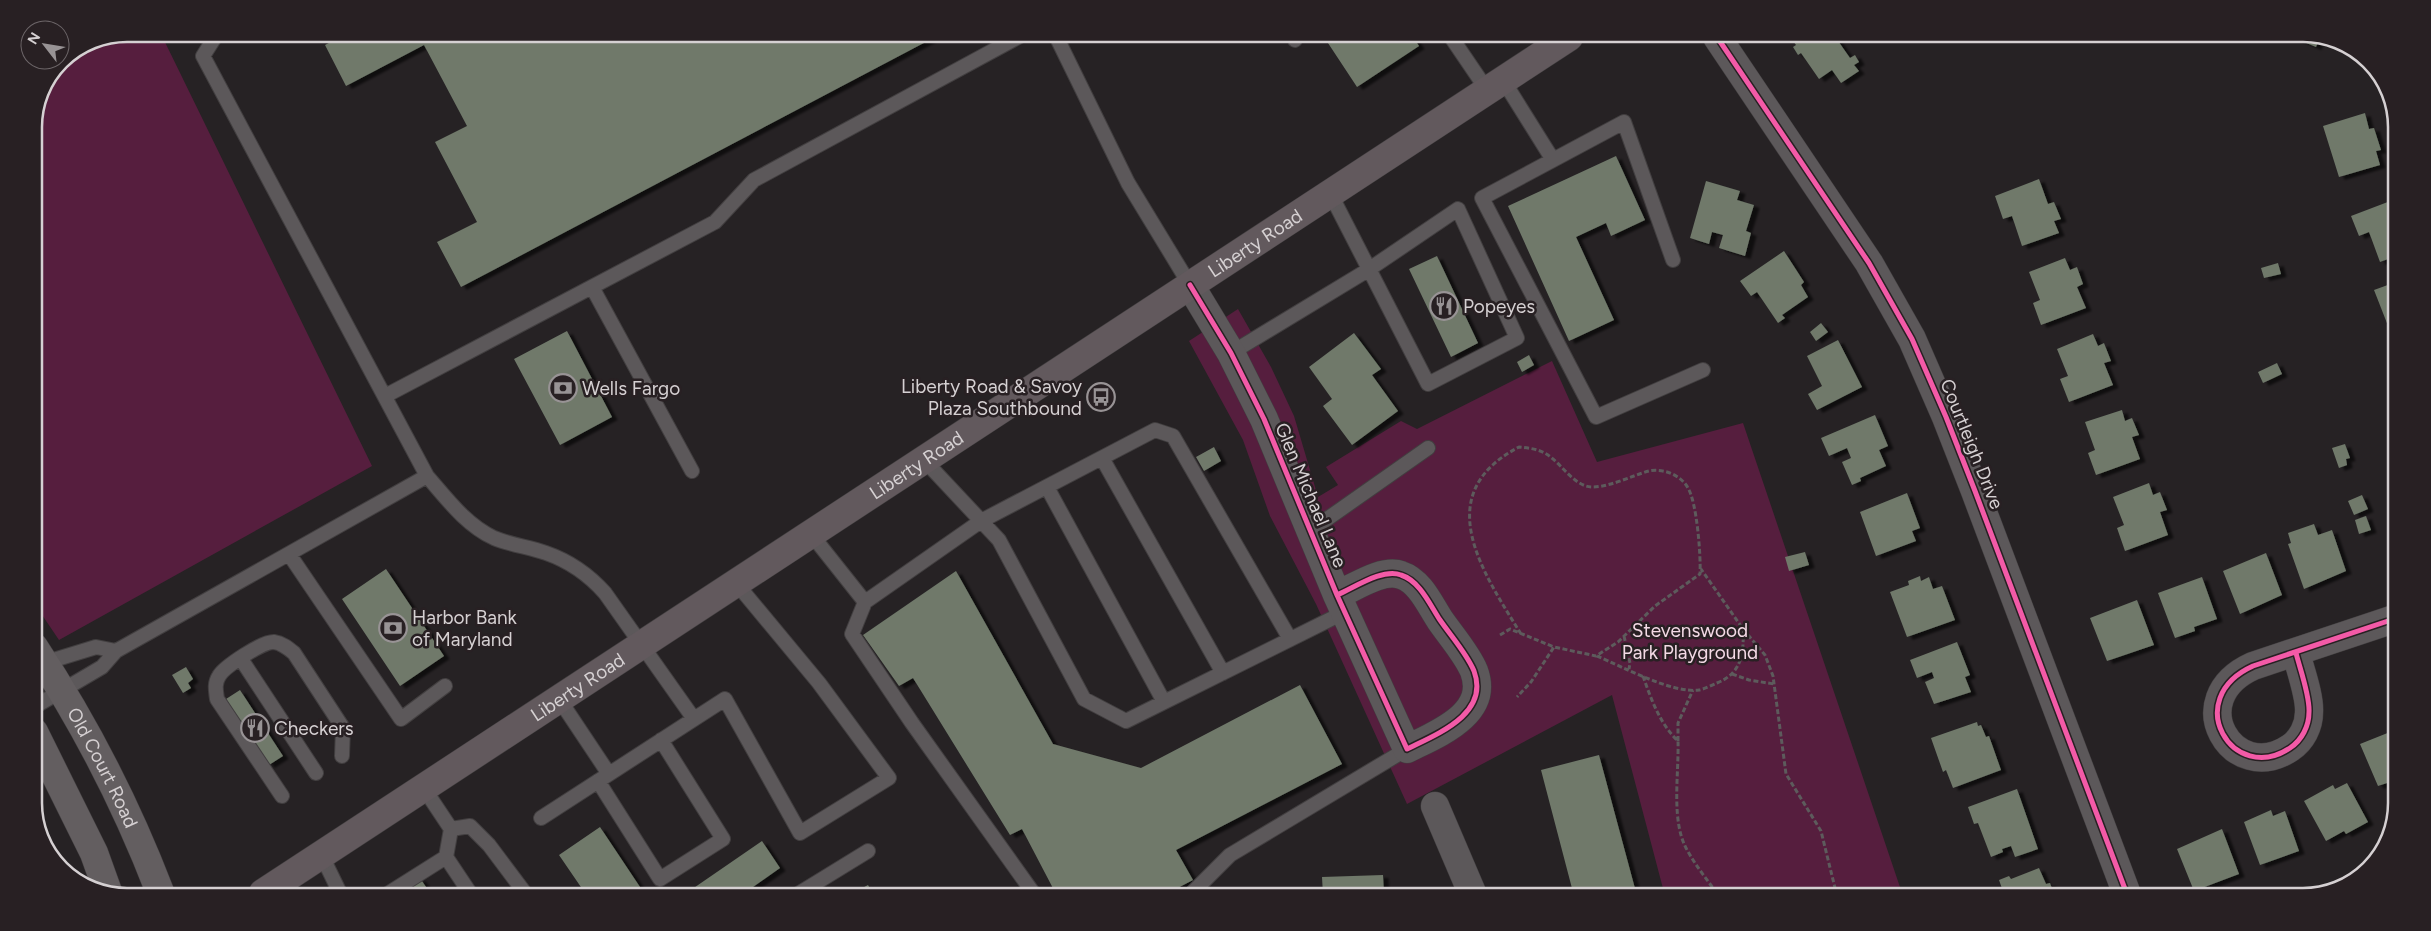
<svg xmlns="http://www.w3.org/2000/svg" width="2431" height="931" viewBox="0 0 2431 931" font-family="Figtree,sans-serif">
<defs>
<filter id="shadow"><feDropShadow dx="5.5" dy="3" stdDeviation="1" flood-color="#0009"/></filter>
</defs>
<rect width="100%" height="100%" fill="#262224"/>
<!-- green -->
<path fill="#561e3e" d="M 127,34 L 161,34 L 372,466 L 59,640 L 34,603 L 34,121 L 61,61 L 92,41 Z
M 1238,309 L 1271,367 L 1294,416 L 1318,497 L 1338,485 L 1326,467 L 1401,421 L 1417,429 L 1552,361 L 1597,462 L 1743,423 L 1903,896 L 1665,896 L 1612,695 L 1407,804 L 1316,604 L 1270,516 L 1243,440 L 1189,341 Z"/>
<!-- building -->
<path fill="#6f796a" filter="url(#shadow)" d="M 346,34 L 838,35 L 937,36 L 461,287 L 437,242 L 477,222 L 435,142 L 467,126 L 424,45 L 346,86 L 325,45 Z
M 1331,37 L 1413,37 L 1419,46 L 1357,87 L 1326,40 Z
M 1791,38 L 1836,38 L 1850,58 L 1855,55 L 1859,62 L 1854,65 L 1859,71 L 1841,83 L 1832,70 L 1819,79 L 1801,53 L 1798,55 L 1793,47 L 1796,45 Z
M 2297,39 L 2319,39 L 2316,47 Z
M 2365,113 L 2369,129 L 2374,128 L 2381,150 L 2376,151 L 2380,165 L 2339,177 L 2323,126 Z
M 1616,156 L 1645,220 L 1611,236 L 1606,223 L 1576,237 L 1614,320 L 1569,341 L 1508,206 Z
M 2039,179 L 2048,204 L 2054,202 L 2061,219 L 2054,221 L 2059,233 L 2022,246 L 2012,216 L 2003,219 L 1995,196 Z
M 1706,181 L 1740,191 L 1737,200 L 1754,205 L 1746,231 L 1751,233 L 1745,256 L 1719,248 L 1723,235 L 1712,232 L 1709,244 L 1690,238 Z
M 2393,200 L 2396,208 L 2396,256 L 2380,262 L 2369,232 L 2359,236 L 2351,216 Z
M 1784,251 L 1804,282 L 1801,285 L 1808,297 L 1782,315 L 1785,318 L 1778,323 L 1757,292 L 1751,296 L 1740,281 Z
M 1437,256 L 1478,343 L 1451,357 L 1409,269 Z
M 2065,258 L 2070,270 L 2077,267 L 2083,284 L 2077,287 L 2086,308 L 2041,325 L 2033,303 L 2040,300 L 2029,272 Z
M 2278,263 L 2281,274 L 2264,278 L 2261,268 Z
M 2396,282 L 2396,334 L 2392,336 L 2374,290 Z
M 1821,323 L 1828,332 L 1816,341 L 1810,332 Z
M 567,331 L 612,417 L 560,445 L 514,359 Z
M 1354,333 L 1381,369 L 1372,375 L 1398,411 L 1352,445 L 1323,406 L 1332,399 L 1309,367 Z
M 2093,334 L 2098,346 L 2104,343 L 2111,361 L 2104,363 L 2113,385 L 2069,402 L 2060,379 L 2068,376 L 2057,349 Z
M 1838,340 L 1862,387 L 1817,410 L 1808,394 L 1822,386 L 1807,356 Z
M 1529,355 L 1534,365 L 1522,372 L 1517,362 Z
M 2277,363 L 2282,374 L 2263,383 L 2258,372 Z
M 2122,410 L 2125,421 L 2132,418 L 2139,435 L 2132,437 L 2140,459 L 2096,475 L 2088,453 L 2095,450 L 2085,422 Z
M 1875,415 L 1888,446 L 1879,450 L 1886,466 L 1860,478 L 1861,481 L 1852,485 L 1842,462 L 1851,458 L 1847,448 L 1829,456 L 1821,438 Z
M 2345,444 L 2350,458 L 2346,459 L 2347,465 L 2339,468 L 2332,448 Z
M 1214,447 L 1221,461 L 1204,471 L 1196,457 Z
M 2149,483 L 2153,495 L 2160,492 L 2167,510 L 2160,512 L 2168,535 L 2125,551 L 2117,528 L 2124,525 L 2113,497 Z
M 1907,493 L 1920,528 L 1912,531 L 1916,541 L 1876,556 L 1860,512 Z
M 2362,495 L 2368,509 L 2354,515 L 2348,501 Z
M 2366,516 L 2371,530 L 2359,534 L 2355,520 Z
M 2314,524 L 2318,535 L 2332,530 L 2346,571 L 2304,589 L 2288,544 L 2291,543 L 2288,533 Z
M 1805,552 L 1809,565 L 1789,571 L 1785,557 Z
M 2266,553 L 2282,595 L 2240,614 L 2223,571 Z
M 386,569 L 444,656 L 400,686 L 342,599 Z
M 956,571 L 1053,744 L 1141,768 L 1300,685 L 1342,764 L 1176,850 L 1193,880 L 1164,895 L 1056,894 L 1022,829 L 1010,835 L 913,678 L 899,686 L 863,635 Z
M 1920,576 L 1921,581 L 1929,577 L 1933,589 L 1942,586 L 1955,620 L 1907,637 L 1890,592 L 1909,585 L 1908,581 Z
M 2202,577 L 2217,619 L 2194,627 L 2195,631 L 2175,638 L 2158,593 Z
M 2137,600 L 2154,645 L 2107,661 L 2090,618 Z
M 1957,642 L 1970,675 L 1965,677 L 1971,692 L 1934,704 L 1925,682 L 1934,678 L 1932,672 L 1917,678 L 1910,660 Z
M 186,667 L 193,679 L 188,683 L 191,688 L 183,693 L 172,675 Z
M 240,690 L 283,756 L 269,765 L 226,699 Z
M 1977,722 L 1978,726 L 1981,725 L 1986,737 L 1989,736 L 2001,770 L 1953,788 L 1946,770 L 1943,772 L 1931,738 Z
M 2390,732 L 2393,735 L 2393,781 L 2378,786 L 2360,744 Z
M 1599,755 L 1637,896 L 1574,896 L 1541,770 Z
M 2347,783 L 2368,822 L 2346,834 L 2344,831 L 2326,841 L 2304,801 L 2333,785 L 2335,789 Z
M 2017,789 L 2038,849 L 2015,857 L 2011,846 L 2002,849 L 2003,852 L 1991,857 L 1978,823 L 1974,824 L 1968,807 Z
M 2271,810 L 2273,816 L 2285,811 L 2299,851 L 2260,865 L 2244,822 Z
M 600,827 L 644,893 L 585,893 L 559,855 Z
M 2222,829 L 2239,874 L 2194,891 L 2177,849 Z
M 762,841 L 780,868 L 743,894 L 685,894 Z
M 2039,868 L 2046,884 L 2050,883 L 2055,897 L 2005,897 L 1999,880 L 2009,876 L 2011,879 Z
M 1383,875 L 1384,895 L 1323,895 L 1322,877 Z
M 420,878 L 430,893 L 399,893 Z
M 868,885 L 873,894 L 851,894 Z"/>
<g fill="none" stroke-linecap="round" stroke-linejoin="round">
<defs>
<path id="lane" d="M 217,34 L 203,56 L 427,476 C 447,499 466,525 494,538 C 511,545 529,547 546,553 C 569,561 589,575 605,593 L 694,719
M 1056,36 L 1128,183 L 1190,285
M 1294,36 L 1295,40
M 1451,37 L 1487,90
M 1503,80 L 1553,160 L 1482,198 L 1596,417 L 1703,370
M 1553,160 L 1624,122 L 1673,260
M 592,287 L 692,471
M 1231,353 L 1368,270 L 1458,209 L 1517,338 L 1428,384 L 1330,193
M 385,396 L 715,222 L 754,180 L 1020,36
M 1102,458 L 1223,673
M 924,460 L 999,540 L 1084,699 L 1126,721 L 1345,612
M 1047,487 L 1164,702
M 1310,531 L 1428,448
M 811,534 L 865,602 L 981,521 L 1155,430 L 1173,436 L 1290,639
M 289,554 L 401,719 L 445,686
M 865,602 L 852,634 L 912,723 L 1034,894
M 116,651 L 427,476
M 241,659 L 316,773
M 559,699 L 609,774
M 34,707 L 102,667 L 116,651 L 96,647 L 44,663
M 598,781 L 660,879 L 723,839 L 661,740
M 423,787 L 451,829 L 446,857 L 470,893
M 282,796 L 217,699 C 216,691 214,684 219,676 C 224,667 263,641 274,642 C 282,643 288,648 294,653 L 343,728 L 342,756
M 541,818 L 725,699 L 800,833 L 889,778 L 819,683 L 736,583
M 451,829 L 470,826 L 489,845 L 525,893
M 321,854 L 340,893
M 389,893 L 446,857
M 798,894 L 868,851
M 1190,895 L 1230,855 L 1407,749"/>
<path id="street" d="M 1717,37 L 1869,263 L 1912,339 L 1946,417 L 1975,491 L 2128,897
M 1190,285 L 1231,353 L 1264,419 L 1337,595 L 1407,749 C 1437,734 1490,714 1474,671 C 1467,654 1451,636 1440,620 C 1430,605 1420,581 1401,575 C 1382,568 1354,588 1337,595
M 2296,653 C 2300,669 2310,696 2309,712 C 2309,726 2302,740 2290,748 C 2233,786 2180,699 2253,666 L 2394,619
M 1435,806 L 1473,895"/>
<g id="secondary">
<path id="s1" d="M 34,647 C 85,724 127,806 160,892"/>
<path d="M 34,732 L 94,853 L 108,892"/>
</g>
<g id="primary">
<path id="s2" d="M 263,893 L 1569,37"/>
</g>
</defs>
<!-- lane casing -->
<use href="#lane" stroke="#423f40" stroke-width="16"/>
<!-- street casing -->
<use href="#street" stroke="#423f40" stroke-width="29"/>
<!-- secondary casing -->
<use href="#secondary" stroke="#423f40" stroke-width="29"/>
<!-- primary casing -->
<use href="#primary" stroke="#423f40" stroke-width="29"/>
<!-- path -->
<path stroke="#5d5b5c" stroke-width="3" stroke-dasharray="5 2.5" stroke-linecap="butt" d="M 1743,629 L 1765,655 L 1773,676 L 1786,774 L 1821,831 L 1837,896
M 1521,634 C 1482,571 1429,494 1519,447 C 1529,448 1539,449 1548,455 C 1561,464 1571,481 1586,486 C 1602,491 1633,475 1649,471 C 1663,468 1681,475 1688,488 C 1697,503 1701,556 1700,574 L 1655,606 L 1618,642 L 1596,656 L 1554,647
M 1500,635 L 1510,629 L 1554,647 L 1531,682 L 1517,697
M 1624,636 L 1630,663 L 1629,669
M 1597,656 C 1623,667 1673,694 1699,690 C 1705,689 1712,685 1717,683 C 1742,673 1744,653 1743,629 L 1701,569
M 1732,674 L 1749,680 L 1774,684
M 1643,676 C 1651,699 1660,724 1678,741 C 1679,774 1671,819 1686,848 C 1695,865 1708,881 1719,896
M 1678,741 L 1678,723 L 1693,690"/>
<!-- lane -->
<use href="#lane" stroke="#5c585a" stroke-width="14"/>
<!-- street -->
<use href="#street" stroke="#5c585a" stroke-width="28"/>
<!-- secondary -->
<use href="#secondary" stroke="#635e60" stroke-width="28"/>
<!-- primary -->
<use href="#primary" stroke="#62595d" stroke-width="28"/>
<defs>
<path id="cycleway" d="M 1717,37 L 1869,263 L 1912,339 L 1946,417 L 1975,491 L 2128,897
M 1190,285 L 1231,353 L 1264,419 L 1337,595 L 1407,749 C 1437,734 1490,714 1474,671 C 1467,654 1451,636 1440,620 C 1430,605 1420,581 1401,575 C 1382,568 1354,588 1337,595
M 2296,653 C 2300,669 2310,696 2309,712 C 2309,726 2302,740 2290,748 C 2233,786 2180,699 2253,666 L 2394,619"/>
</defs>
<!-- cycleway casing -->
<use href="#cycleway" stroke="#282023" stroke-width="8"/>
<!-- cycleway -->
<use href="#cycleway" stroke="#f35aa7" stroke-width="5"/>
</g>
<!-- icons -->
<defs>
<symbol id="restaurant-ring" viewBox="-11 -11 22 22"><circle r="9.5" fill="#282023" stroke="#989395" stroke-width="1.5"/><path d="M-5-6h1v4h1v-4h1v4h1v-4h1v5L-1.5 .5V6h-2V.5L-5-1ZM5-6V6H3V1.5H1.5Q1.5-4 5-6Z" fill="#989395"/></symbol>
<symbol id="bank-ring" viewBox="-11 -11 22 22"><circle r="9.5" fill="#282023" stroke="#989395" stroke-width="1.5"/><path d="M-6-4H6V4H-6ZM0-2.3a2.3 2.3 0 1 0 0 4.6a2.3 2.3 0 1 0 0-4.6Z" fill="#989395"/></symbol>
<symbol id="bus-ring" viewBox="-11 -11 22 22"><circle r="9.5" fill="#282023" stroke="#989395" stroke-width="1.5"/><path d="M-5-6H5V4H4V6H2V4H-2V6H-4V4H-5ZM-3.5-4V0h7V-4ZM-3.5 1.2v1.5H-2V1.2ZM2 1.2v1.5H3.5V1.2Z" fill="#989395"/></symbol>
</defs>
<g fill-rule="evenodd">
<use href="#restaurant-ring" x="1428" y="290" width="32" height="32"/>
<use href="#bank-ring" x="547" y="372" width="32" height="32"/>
<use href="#bus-ring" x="1085" y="381" width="32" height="32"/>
<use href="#bank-ring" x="377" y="612" width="32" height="32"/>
<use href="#restaurant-ring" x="239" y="712" width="32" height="32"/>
</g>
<g text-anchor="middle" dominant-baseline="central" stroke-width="5" stroke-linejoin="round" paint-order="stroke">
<!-- street labels -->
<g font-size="19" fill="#d5d0d2" stroke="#282023">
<text stroke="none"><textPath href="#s2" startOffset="1186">Liberty Road</textPath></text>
<text transform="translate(1972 444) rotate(68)">Courtleigh Drive</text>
<text stroke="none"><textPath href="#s2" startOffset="781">Liberty Road</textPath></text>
<text transform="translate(1311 495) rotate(67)">Glen Michael Lane</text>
<text stroke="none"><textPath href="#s2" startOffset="376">Liberty Road</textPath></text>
<text stroke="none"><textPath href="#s1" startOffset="139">Old Court Road</textPath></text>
</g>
<!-- poi labels -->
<g font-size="19" fill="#d5d0d2" stroke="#282023" text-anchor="start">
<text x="1463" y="306">Popeyes</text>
<text x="1082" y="386" text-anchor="end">Liberty Road &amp; Savoy<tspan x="1082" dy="22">Plaza Southbound</tspan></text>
<text x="582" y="388">Wells Fargo</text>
<text x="412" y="617">Harbor Bank<tspan x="412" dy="22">of Maryland</tspan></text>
<text x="274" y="728">Checkers</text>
</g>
<!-- park labels -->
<g font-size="19" fill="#f3d9e5" stroke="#282023">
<text x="1690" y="630">Stevenswood<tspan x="1690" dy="22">Park Playground</tspan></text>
</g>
</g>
<!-- crop -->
<path d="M0 0H2431V931H0ZM127 42H2303A85 85 0 0 1 2388 127V803A85 85 0 0 1 2303 888H127A85 85 0 0 1 42 803V127A85 85 0 0 1 127 42Z" fill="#282023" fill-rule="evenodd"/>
<path fill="none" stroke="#d5d0d2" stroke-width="2.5" d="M127 42H2303A85 85 0 0 1 2388 127V803A85 85 0 0 1 2303 888H127A85 85 0 0 1 42 803V127A85 85 0 0 1 127 42Z"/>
<!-- north arrow -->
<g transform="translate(45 45) rotate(301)"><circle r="24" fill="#282023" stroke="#6d6669"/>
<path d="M0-4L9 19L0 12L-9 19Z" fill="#989395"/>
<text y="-8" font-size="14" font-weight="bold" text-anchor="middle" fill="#d5d0d2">N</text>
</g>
</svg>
